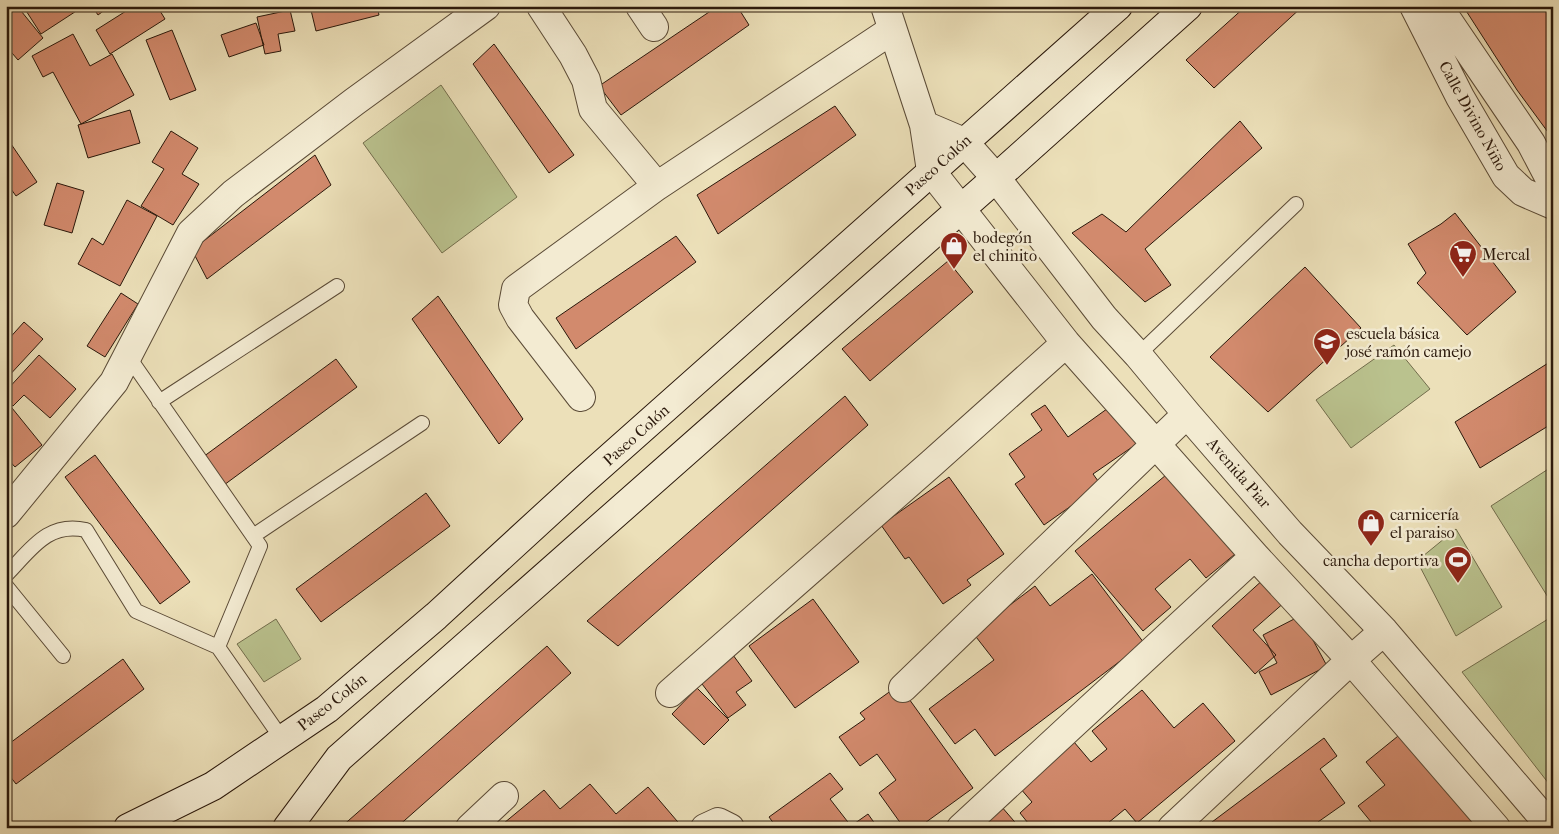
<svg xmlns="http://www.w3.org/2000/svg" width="1559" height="834" viewBox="0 0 1559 834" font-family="'IM FELL French Canon',serif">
<rect width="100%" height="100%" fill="#ece0b9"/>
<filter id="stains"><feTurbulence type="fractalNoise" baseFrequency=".004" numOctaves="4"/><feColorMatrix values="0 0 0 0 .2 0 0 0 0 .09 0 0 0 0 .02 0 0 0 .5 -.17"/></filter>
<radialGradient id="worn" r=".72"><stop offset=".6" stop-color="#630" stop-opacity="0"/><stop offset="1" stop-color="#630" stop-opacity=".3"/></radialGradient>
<!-- green -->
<path fill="#bac28e" stroke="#726d4c" d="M 441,85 L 517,197 L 442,253 L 363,143 Z
M 1394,345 L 1430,389 L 1351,448 L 1316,400 Z
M 1553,466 L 1553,601 L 1551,602 L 1491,506 Z
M 1456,529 L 1502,607 L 1456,636 L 1417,561 Z
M 1553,616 L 1553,789 L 1462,672 Z
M 276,619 L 301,659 L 264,682 L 237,644 Z"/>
<!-- building -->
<path fill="#d28a6d" stroke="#2a180b" d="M 14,6 L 17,6 L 43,38 L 18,60 L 6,46 L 6,13 Z
M 23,6 L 84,6 L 41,34 Z
M 92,6 L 110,6 L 98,15 Z
M 134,6 L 157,6 L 165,19 L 110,54 L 96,30 Z
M 310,6 L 377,6 L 379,15 L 316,31 Z
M 718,6 L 737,6 L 749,25 L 621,115 L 599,86 Z
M 1246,6 L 1303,6 L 1214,88 L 1186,60 Z
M 1463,6 L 1553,6 L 1553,139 L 1517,90 Z
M 290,10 L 295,31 L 278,34 L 281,51 L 265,54 L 257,17 Z
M 256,23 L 264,45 L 229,57 L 221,35 Z
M 172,30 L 196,90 L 170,100 L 146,40 Z
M 73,34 L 90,66 L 112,54 L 134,95 L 81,124 L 53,72 L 43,77 L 32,56 Z
M 494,44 L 574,155 L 549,173 L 473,64 Z
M 835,106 L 856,135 L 718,234 L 697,195 Z
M 130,110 L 140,143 L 88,158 L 78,125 Z
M 1240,121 L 1262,148 L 1145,249 L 1171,285 L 1145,302 L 1072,233 L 1102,214 L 1126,232 Z
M 171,131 L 198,148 L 182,174 L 199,184 L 173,225 L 141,206 L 164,169 L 152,162 Z
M 9,141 L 37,182 L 16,196 L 6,182 L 6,143 Z
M 315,155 L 331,185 L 207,279 L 192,250 Z
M 57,183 L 84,191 L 72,233 L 44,225 Z
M 127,200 L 157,216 L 120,286 L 78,264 L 92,238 L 103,245 Z
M 1455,213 L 1516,292 L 1467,335 L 1417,283 L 1426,273 L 1408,244 L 1441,224 Z
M 676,236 L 696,262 L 576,349 L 556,318 Z
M 948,261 L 973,292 L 870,381 L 842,349 Z
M 1305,267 L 1361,328 L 1268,412 L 1210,357 Z
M 121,293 L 138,304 L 105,357 L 87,346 Z
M 438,296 L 523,419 L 499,444 L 412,319 Z
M 24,322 L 43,339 L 6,379 L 6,342 Z
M 39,355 L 76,389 L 50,418 L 24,395 L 13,406 L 6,400 L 6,391 Z
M 336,359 L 357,387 L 224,485 L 203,457 Z
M 1553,360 L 1553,423 L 1480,468 L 1455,422 Z
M 845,396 L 868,425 L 618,646 L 587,621 Z
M 1045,405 L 1068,437 L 1111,406 L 1138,443 L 1093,474 L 1101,485 L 1044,525 L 1015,484 L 1025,477 L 1009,454 L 1042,430 L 1031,414 Z
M 12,408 L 42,445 L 15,467 L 6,457 L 6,413 Z
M 95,455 L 190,582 L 160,604 L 65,477 Z
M 1172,470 L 1240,550 L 1206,578 L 1190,559 L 1155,589 L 1171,607 L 1143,631 L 1075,551 Z
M 949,477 L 1004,554 L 967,580 L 971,585 L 943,604 L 909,557 L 905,559 L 881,525 Z
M 426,493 L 450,526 L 321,622 L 296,589 Z
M 1092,574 L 1144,643 L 995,756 L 975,729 L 955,744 L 929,709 L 994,660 L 973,633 L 1035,586 L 1050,606 Z
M 1265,578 L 1286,601 L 1253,630 L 1276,655 L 1255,674 L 1212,626 Z
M 813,599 L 859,662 L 795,708 L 749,646 Z
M 1300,616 L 1327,666 L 1271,695 L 1259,672 L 1277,663 L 1263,635 Z
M 547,646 L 571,673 L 396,828 L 340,828 Z
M 733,655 L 752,681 L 736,692 L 746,705 L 728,718 L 699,680 Z
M 123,659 L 144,689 L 16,784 L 6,771 L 6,746 Z
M 899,685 L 973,788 L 918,828 L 904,828 L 879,793 L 896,780 L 877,754 L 860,766 L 839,737 L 865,719 L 860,713 Z
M 697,688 L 729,720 L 704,745 L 672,714 Z
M 1142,690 L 1174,728 L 1203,703 L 1235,741 L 1137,823 L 1125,809 L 1102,828 L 1032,828 L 1020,813 L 1032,802 L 1020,788 L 1074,742 L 1091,762 L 1107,749 L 1092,731 Z
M 1403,732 L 1482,828 L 1376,828 L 1358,806 L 1385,785 L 1366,762 Z
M 1324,738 L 1337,756 L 1320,769 L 1345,803 L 1318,822 L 1323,828 L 1204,828 Z
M 830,773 L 843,789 L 830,799 L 851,826 L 868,814 L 878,828 L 777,828 L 769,817 Z
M 590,784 L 616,814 L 648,787 L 683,828 L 498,828 L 544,790 L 560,809 Z
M 1001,806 L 1020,828 L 975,828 Z"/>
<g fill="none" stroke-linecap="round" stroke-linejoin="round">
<defs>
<path id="service" d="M 1138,355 L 1296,204
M 128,356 L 260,546 L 218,647
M 159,402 L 337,286
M 253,536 L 422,423
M 6,575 C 30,551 47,521 86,530 L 136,611 L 218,647 L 282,739
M 6,586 L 63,656"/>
<path id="minor" d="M 541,6 L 573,55 L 586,80 L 593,109 L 657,186
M 640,6 L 654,27
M 885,6 L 924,125 L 931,171 L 1066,343 L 1255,556 L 1351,660 L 1496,828
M 1414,6 L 1460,97 L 1506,176 L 1523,192 L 1553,205
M 1438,6 L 1531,143 L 1553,185
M 924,125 L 964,142 L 996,178 L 1104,318 L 1138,355 L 1187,414 L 1290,533 L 1384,631 L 1552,828
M 581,397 L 520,318 L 513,305 L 516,289 L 657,186 L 892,30
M 6,514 L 114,382 L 191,233 L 233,194 L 354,102 L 486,6
M 903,688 L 1187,414
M 670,693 L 932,463 L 1066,343
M 470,828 L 504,796
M 705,828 L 718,822 L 730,828
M 961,828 L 1255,556
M 1172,828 L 1351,660 L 1384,631"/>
<path id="secondary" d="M 128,828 L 213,786 L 327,709 L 436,616 L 581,483 L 1118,6
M 287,828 L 339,758 L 996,178 L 1188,6"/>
</defs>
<!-- service casing -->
<use href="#service" stroke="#5a4a36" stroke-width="16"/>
<!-- minor casing -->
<use href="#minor" stroke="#5a4a36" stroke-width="30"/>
<!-- secondary casing -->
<use href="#secondary" stroke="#2a180b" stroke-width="30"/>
<!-- service -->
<use href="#service" stroke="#f3ebd2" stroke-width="14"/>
<!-- minor -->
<use href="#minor" stroke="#f3ebd2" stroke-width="28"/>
<!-- secondary -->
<use href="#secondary" stroke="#f3ebd2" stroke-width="28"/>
</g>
<!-- icons -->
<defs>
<symbol id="shop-pin" viewBox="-11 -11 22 30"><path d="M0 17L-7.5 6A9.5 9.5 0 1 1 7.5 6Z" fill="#8f2418" stroke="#f3ebd2"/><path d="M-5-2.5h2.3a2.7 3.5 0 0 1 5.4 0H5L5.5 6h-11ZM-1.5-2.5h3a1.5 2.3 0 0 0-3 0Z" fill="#fff"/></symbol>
<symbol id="supermarket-pin" viewBox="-11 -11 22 30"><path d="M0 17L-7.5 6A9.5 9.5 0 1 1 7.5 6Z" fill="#8f2418" stroke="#f3ebd2"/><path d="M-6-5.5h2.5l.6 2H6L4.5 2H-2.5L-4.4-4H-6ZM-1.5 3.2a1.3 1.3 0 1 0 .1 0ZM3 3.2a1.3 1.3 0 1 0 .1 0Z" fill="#fff"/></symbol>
<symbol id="school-pin" viewBox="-11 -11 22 30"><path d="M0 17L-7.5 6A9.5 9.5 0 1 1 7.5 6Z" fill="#8f2418" stroke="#f3ebd2"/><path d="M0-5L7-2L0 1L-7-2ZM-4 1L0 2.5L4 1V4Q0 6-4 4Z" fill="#fff"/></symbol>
<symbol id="stadium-pin" viewBox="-11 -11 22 30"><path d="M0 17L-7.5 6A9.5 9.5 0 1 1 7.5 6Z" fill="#8f2418" stroke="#f3ebd2"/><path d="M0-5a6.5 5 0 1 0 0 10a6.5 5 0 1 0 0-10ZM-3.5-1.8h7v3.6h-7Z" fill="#fff"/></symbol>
</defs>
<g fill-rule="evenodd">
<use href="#shop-pin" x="938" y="230" width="32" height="43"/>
<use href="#supermarket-pin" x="1447" y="238" width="32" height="43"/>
<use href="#school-pin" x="1311" y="326" width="32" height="43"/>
<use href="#shop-pin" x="1355" y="507" width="32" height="43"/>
<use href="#stadium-pin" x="1442" y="544" width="32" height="43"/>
</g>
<g text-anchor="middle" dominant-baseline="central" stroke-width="5" stroke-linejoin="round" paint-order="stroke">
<!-- street labels -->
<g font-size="16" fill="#2a180b" stroke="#f3ebd2">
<text transform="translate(1473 116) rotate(61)">Calle Divino Niño</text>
<text transform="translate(938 165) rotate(-42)">Paseo Colón</text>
<text transform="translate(636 435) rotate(-42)">Paseo Colón</text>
<text transform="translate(1239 473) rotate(49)">Avenida Piar</text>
<text transform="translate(332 702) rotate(-38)">Paseo Colón</text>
</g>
<!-- poi labels -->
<g font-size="16" fill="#2a180b" stroke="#f3ebd2" text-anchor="start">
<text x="973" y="237">bodegón<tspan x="973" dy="18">el chinito</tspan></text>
<text x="1482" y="254">Mercal</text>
<text x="1346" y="333">escuela básica<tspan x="1346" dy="18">josé ramón camejo</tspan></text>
<text x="1390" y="514">carnicería<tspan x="1390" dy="18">el paraiso</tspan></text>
<text x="1439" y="560" text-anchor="end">cancha deportiva</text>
</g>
</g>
<!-- margin -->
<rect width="1559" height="834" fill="none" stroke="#ece0b9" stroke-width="25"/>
<rect x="8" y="8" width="1544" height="819" fill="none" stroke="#2a180b" stroke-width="2.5"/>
<rect x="12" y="12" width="1534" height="809" fill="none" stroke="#2a180b"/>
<rect width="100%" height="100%" filter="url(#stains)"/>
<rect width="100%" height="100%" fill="url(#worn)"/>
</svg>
